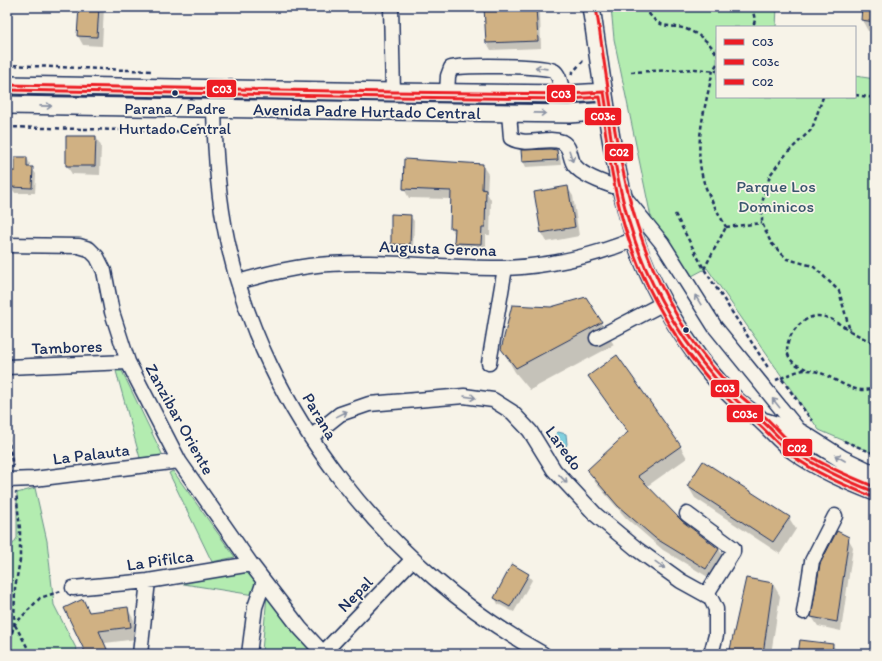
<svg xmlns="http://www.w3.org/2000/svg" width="882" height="661" viewBox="0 0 882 661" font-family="Itim,sans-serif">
<rect width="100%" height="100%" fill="#f7f3e8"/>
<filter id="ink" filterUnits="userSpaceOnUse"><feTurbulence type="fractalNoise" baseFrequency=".025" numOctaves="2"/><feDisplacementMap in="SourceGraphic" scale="8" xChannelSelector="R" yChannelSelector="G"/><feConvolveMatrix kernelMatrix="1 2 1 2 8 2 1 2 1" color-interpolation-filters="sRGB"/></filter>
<g filter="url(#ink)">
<!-- green -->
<path fill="#b3ecb0" stroke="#678e87" d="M 611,7 L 777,7 L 776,27 L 717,27 L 717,97 L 855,97 L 855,76 L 875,79 L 875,454 L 819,430 L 707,268 L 690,277 L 652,222 L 614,39 Z
M 7,93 L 397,100 L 397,104 L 35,97 L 7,96 Z
M 411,100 L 564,101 L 564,106 L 411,103 Z
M 116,371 L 122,371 L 163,456 L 140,458 Z
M 173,471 L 235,557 L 212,562 L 169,473 Z
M 35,488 L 47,541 L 54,605 L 79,654 L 7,654 L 7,553 L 17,538 L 17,493 Z
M 252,570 L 256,581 L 254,595 L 171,582 Z
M 267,595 L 313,654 L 285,654 L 262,651 Z"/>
<!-- water -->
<path fill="#81d0de" stroke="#5890ab" d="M 558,432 L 566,434 L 567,444 L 565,448 L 561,449 L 553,437 Z"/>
<!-- shadow -->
<path fill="#0003" d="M 80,7 L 104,7 L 102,46 L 83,45 L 78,36 Z
M 485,7 L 536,7 L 540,13 L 541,48 L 491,50 L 487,43 Z
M 863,7 L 875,7 L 875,32 L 868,31 L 862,20 Z
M 96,137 L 101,146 L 100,175 L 72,174 L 67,166 Z
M 557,151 L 560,156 L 561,165 L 526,167 L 523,161 Z
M 27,158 L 30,164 L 30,168 L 32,168 L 36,174 L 35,193 L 15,193 L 11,187 L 16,172 Z
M 482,165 L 488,174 L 487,193 L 491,200 L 490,235 L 486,235 L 486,252 L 460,251 L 455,243 L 456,236 L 451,228 L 452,199 L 409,198 L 404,189 Z
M 567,187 L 573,196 L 579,236 L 547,242 L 542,233 Z
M 392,215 L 410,216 L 414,221 L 413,250 L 395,250 L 392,244 Z
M 586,298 L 614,345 L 530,390 L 515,372 L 502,349 L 551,308 Z
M 589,376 L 680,446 L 687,458 L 646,487 L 681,522 L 719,549 L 726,561 L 713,580 L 663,550 L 626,518 L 595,482 L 588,470 L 628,433 Z
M 688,486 L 789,518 L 796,529 L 780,554 L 695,498 Z
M 848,538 L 853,547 L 841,631 L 818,626 L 812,617 Z
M 528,575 L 532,580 L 514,612 L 498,604 L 495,598 Z
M 773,584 L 780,596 L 771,654 L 730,654 Z
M 83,600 L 90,613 L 127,608 L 134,620 L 137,639 L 105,643 L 110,654 L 87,654 Z
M 833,645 L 838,654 L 799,654 Z"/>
<!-- building -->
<path fill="#d0b183" stroke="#1b2f5e" d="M 79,7 L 99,7 L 97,37 L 77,36 Z
M 484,7 L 536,7 L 538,41 L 486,43 Z
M 862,7 L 875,7 L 875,22 L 861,20 Z
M 66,136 L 96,136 L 95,166 L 66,166 Z
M 550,149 L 557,150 L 558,160 L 522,162 L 521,150 Z
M 15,157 L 27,157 L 27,167 L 33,167 L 32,188 L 10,187 L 11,171 L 15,171 Z
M 404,159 L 483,164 L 482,189 L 486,190 L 485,227 L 482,227 L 481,244 L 454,243 L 455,228 L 450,228 L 451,191 L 403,189 Z
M 568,186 L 575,227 L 541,233 L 534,192 Z
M 391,214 L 411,215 L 410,245 L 391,244 Z
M 586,297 L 602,322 L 516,368 L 501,349 L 512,305 L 551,307 Z
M 617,355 L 681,446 L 638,476 L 682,521 L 719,549 L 706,569 L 655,538 L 618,506 L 587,470 L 628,432 L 588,376 Z
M 703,461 L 790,517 L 773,542 L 687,486 Z
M 837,531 L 849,537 L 837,622 L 811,617 L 820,564 Z
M 512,564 L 529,574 L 510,607 L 494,598 Z
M 746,578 L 773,583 L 763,654 L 729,654 Z
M 83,599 L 89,612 L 128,607 L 131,627 L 99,631 L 109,654 L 86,654 L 64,608 Z
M 800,640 L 833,644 L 832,654 L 798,654 Z"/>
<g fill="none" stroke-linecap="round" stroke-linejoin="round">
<defs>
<path id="minor" d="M 391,7 L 393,92
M 447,93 L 448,76 L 451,68 C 464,65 546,65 554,71 C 560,75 561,88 564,94
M 214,109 C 215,153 218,197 227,239 C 263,412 390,570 543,654
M 509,113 L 511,138 C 527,147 547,136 562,142 C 572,147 569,159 575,166 C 583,176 609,185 622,189
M 623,195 L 662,243 L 715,327 L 801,433
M 7,245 L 79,246 L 89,249 L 97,257 L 104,271 L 112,312 L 128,362 L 179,461 L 251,564 L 300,628 L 324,654
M 238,282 C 262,275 285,269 309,266 C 374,258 440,269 506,268 C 550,266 594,256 635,239
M 597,338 L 664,303
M 489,363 L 505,268
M 7,367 L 128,362
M 311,437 L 340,414 L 369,404 L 464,396 L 493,400 L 512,412 L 530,431 L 554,470 L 596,515 L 638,550 L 681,581 L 710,597 L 716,609 L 716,635 L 711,654
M 7,480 L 34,479 L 179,461
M 687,514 L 733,548 L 733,552 L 706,595
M 73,588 L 148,581 L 251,564
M 804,612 L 812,561 L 835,516
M 323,653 L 413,559
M 140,654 L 148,581
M 249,654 L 255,607 L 264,581"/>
<path id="major" d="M 591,7 C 603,84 611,164 635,239 C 652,292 695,361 735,399 C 743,407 753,413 761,420 C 772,430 782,443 794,451 C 819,469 847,481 875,492
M 7,85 L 393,92 L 570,94 L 604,92
M 7,105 L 570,114 L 607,111
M 766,422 L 801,433 L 842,459 L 875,475"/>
</defs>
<!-- minor casing -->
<use href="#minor" stroke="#1b2f5e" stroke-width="17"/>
<!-- major casing -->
<use href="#major" stroke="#1b2f5e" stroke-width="20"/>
<!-- path -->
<path stroke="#1b2f5e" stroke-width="2.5" stroke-dasharray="4 3" stroke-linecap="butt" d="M 646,7 C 646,11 648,12 650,15 C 662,30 671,24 686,29 C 699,34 711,43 717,55
M 752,7 L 755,20 L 753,27
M 717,64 L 713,70 C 705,109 691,150 706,188 C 711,201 719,214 726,227
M 7,65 L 152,71
M 631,72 L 695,69 L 717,71
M 571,74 L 583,61
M 855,95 L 875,98
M 823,97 L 812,129 L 787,153 L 770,175 L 762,203 L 762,223 L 771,243 L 787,259 L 813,266 L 839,291 L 850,331 L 875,344
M 7,127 L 199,132 L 199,122
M 675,214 L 704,269 L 769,369
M 726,227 L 762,223
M 704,269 L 726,227
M 806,369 C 802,367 795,365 792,361 C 777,345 800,316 818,316 C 830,316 840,325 850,330
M 781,378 C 789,375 800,369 808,370 C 831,371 852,399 875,387
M 776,380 L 781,378 L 812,421
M 7,430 L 13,468
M 844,441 L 875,454
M 7,621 L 14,625 L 40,598 L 61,591
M 15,625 L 31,654
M 7,653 L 14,625 L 15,588 L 20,560 L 20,529 L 16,492"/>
<!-- minor -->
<use href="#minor" stroke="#f7f3e8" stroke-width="14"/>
<!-- major -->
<use href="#major" stroke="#f7f3e8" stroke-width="17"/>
<defs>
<path id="bus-1" d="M 7,85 L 393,92 L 570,94 L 604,92 C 611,136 616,180 629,222 C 648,288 687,352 735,399 C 743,407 753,413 761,420 C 773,430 782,442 794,451 C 819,469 847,481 875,492"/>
<path id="bus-2" d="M 7,90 L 393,97 L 570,99 L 600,97 C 607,140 612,183 624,225 C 644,291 683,357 733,404 C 741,411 749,417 757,423 C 769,433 778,445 790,454 C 815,473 844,485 873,497"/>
<path id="bus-3" d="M 596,7 C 617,144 626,272 724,380 C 736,394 751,404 764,416 C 774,425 782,435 792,444 C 817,463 846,475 875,487"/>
</defs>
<!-- bus-1 casing -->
<use href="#bus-1" stroke="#f7f3e8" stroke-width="6"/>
<!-- bus-2 casing -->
<use href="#bus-2" stroke="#f7f3e8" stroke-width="6"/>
<!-- bus-3 casing -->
<use href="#bus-3" stroke="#f7f3e8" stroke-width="6"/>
<!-- bus-1 -->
<use href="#bus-1" stroke="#ed1c24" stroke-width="3"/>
<!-- bus-2 -->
<use href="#bus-2" stroke="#ed1c24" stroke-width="3"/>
<!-- bus-3 -->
<use href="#bus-3" stroke="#ed1c24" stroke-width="3"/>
</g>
<!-- one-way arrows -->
<defs><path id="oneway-shaft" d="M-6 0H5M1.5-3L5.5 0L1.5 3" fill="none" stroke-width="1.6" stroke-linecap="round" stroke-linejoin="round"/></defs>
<g stroke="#8991a3">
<use href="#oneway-shaft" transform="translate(541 68) rotate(-172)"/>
<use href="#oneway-shaft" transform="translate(46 106) rotate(1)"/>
<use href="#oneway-shaft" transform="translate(540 113) rotate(1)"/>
<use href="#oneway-shaft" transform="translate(571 156) rotate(72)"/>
<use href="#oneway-shaft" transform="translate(698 300) rotate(-122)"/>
<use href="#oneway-shaft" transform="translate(470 397) rotate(8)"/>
<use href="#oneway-shaft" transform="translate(776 403) rotate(-129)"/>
<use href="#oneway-shaft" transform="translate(342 414) rotate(-26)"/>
<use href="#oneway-shaft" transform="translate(840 458) rotate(-150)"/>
<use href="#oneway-shaft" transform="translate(563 479) rotate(47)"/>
<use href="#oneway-shaft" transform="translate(660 565) rotate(36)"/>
</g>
</g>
<!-- markers -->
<g fill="#1b2f5e" stroke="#f7f3e8" stroke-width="1.5">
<circle cx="175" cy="93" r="3.5"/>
<circle cx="686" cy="330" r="3.5"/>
</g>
<g text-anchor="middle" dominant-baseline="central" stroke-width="3.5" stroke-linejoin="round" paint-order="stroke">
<!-- bus labels -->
<g font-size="16" fill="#1b2f5e" stroke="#f7f3e8">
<text x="175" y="108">Parana / Padre<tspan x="175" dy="20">Hurtado Central</tspan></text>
</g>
<!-- street labels -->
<g font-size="17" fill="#1b2f5e" stroke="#f7f3e8">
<text transform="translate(367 111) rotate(1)">Avenida Padre Hurtado Central</text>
<text transform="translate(438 248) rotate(2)">Augusta Gerona</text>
<text transform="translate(67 347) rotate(-2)">Tambores</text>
<text transform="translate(320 416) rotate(59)">Parana</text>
<text transform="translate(180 419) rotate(61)">Zanzibar Oriente</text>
<text transform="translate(564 448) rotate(54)">Laredo</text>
<text transform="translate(91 454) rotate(-7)">La Palauta</text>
<text transform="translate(160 560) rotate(-8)">La Pifilca</text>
<text transform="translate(355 594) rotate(-46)">Nepal</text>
</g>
<!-- park labels -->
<g font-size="17" fill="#39556e" stroke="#f7f3e8">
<text x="776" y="186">Parque Los<tspan x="776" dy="20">Dominicos</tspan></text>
</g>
</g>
<g stroke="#f7f3e8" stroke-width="1.5">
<rect x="206" y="79" width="31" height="19" rx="4" fill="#ed1c24"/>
<rect x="546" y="84" width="30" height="19" rx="4" fill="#ed1c24"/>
<rect x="584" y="107" width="38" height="19" rx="4" fill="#ed1c24"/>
<rect x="604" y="143" width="30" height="19" rx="4" fill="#ed1c24"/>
<rect x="710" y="379" width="30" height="19" rx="4" fill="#ed1c24"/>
<rect x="726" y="404" width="38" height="19" rx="4" fill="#ed1c24"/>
<rect x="782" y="438" width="31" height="19" rx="4" fill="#ed1c24"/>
</g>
<g font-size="11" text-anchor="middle" font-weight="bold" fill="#fff">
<text x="222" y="93">C03</text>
<text x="561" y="98">C03</text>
<text x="603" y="120">C03c</text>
<text x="619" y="156">C02</text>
<text x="725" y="392">C03</text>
<text x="745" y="418">C03c</text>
<text x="797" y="452">C02</text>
</g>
<!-- margin -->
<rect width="882" height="661" fill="none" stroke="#f7f3e8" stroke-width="24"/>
<rect x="12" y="12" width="858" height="637" fill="none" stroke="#1b2f5e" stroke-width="1.5" filter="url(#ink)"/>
<!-- legend -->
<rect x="716" y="26" width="140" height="72" fill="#f7f3e8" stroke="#9fa5b1"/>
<rect x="724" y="39" width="20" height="6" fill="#ed1c24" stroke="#9fa5b1"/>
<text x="752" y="46" font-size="12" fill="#1b2f5e">C03</text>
<rect x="724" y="59" width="20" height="6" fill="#ed1c24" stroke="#9fa5b1"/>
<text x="752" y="66" font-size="12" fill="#1b2f5e">C03c</text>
<rect x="724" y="79" width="20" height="6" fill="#ed1c24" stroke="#9fa5b1"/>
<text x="752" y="86" font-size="12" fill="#1b2f5e">C02</text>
</svg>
